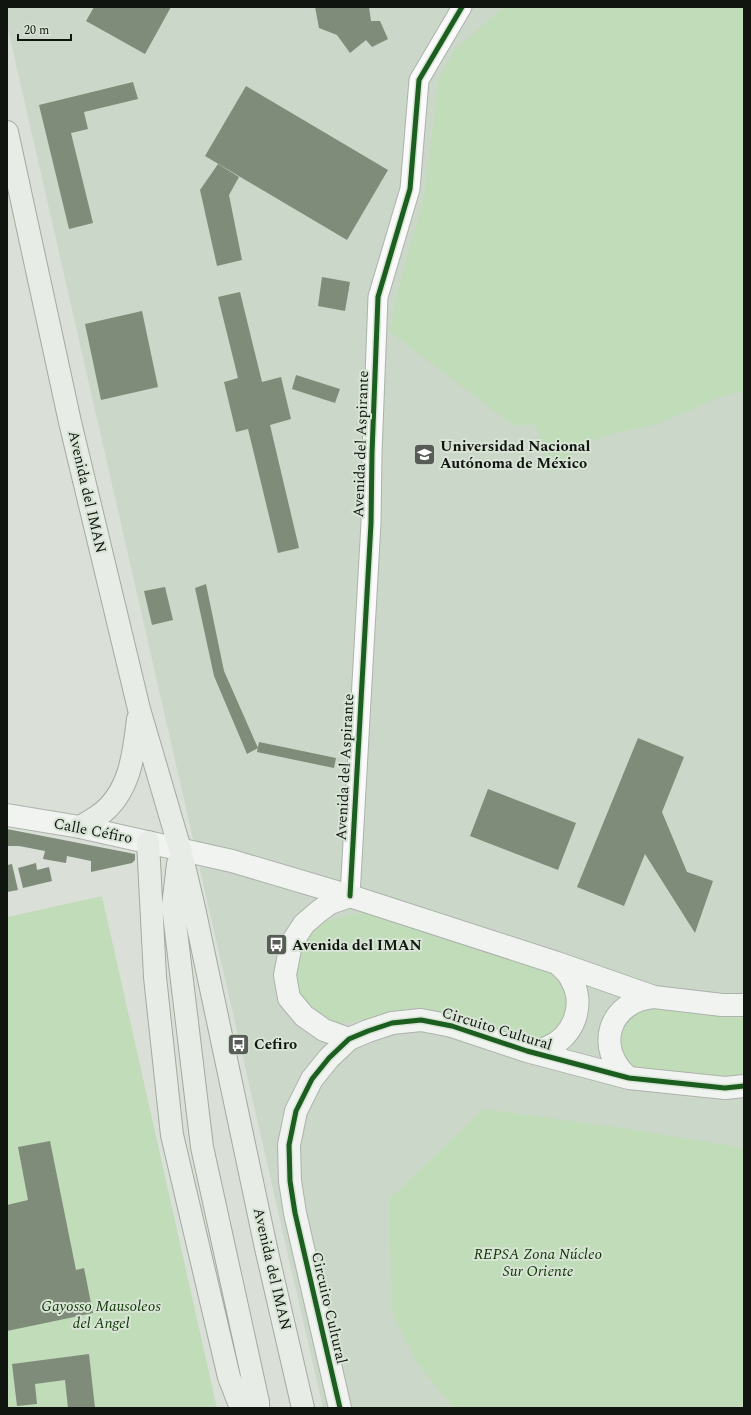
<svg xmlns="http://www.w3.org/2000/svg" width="751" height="1415" viewBox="0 0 751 1415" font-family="Spectral,serif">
<rect width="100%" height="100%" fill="#dae0d8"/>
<!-- built -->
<path fill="#cbd7c8" d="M 7,7 L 744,7 L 744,1408 L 323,1408 L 7,25 Z"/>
<!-- green -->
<path fill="#c1dcb9" d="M 503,7 L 744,7 L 744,393 L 738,392 L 720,397 L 655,425 L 619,432 L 601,437 L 588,443 L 548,474 L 536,425 L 513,425 L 390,332 L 397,294 L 425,192 L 439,78 L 454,51 Z
M 102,896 L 217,1408 L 7,1408 L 7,917 Z
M 367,911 L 547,970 L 571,996 L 560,1025 L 542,1042 L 495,1032 L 421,1008 L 361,1020 L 328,1025 L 308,1007 L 296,987 L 298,954 L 305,934 L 323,922 Z
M 642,1007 L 744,1014 L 744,1077 L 734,1079 L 638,1071 L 624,1059 L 618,1043 L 623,1025 Z
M 484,1109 L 629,1129 L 744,1148 L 744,1408 L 452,1408 L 451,1405 L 415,1360 L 392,1311 L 389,1199 Z"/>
<!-- building -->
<path fill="#7e8c79" d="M 94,7 L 171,7 L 145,54 L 86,21 Z
M 315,7 L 369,7 L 371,21 L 380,21 L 388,39 L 372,47 L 366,40 L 350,53 L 337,35 L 319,28 Z
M 133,82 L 138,99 L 84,112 L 88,129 L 71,133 L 93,223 L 69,229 L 39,105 Z
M 246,86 L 388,170 L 347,240 L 205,156 Z
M 218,164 L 239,177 L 229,195 L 242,260 L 217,266 L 200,190 Z
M 322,277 L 350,282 L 345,311 L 318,306 Z
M 240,292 L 262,382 L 281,377 L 291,419 L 270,425 L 299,548 L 278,553 L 248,429 L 236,432 L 224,382 L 238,378 L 218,297 Z
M 142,311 L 158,387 L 101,400 L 85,324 Z
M 296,375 L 340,389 L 335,403 L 292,389 Z
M 206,584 L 224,671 L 258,748 L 247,754 L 214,676 L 195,588 Z
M 165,587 L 173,620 L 152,625 L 144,591 Z
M 638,738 L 684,757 L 662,812 L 687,872 L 713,881 L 695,933 L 645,854 L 624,906 L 577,887 Z
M 259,742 L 336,758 L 334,768 L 257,752 Z
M 488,789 L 576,823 L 558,870 L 470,836 Z
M 7,829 L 135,854 L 135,860 L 132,863 L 91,872 L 91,861 L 67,856 L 66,863 L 43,859 L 45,851 L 19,846 L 7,846 Z
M 36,863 L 37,870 L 49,867 L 52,881 L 23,888 L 18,868 Z
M 12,864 L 18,890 L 7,892 L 7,865 Z
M 50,1141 L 76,1270 L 84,1268 L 93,1313 L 7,1331 L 7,1205 L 28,1200 L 18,1147 Z
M 89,1354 L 95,1408 L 68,1408 L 65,1380 L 35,1384 L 37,1404 L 17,1406 L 12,1364 Z"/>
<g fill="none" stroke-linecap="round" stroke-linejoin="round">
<defs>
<path id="street" d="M 350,896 L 371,523 L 372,453 L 378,297 L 410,189 L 419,80 L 462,7"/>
<path id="secondary" d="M 7,815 L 80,827 L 232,861 L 350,896 L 557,963 L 654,997 L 722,1005 L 744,1005
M 349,1039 L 324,1030 L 304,1016 L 289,998 L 285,975 L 291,944 L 304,924 L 318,912 L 330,903 L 350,896
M 528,1051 C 534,1051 541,1050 546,1048 C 574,1038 586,1004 571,979 C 568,972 562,968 557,963
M 629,1078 C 594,1050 608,1001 654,997
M 340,1408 L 295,1213 L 290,1181 L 289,1145 L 296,1111 L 312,1079 L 329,1058 L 349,1039 L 368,1031 L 392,1023 L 421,1020 L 452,1026 L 527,1051 L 629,1078 L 725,1088 L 744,1086"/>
<path id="primary" d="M 7,132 L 70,422 L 139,709 L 180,849 L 194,908 L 266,1248 L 303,1408
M 80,827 C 86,824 92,820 98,816 C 130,794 134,754 138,719
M 148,842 L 155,977 L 172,1135 L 229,1377 L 241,1408
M 178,864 L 173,906 L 202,1147 L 258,1402 L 258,1408"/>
</defs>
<!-- street casing -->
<use href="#street" stroke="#adb2ac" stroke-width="21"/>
<!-- secondary casing -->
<use href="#secondary" stroke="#adb2ac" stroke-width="24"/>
<!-- primary casing -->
<use href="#primary" stroke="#a1ab9e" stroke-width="24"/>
<!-- street -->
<use href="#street" stroke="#f9faf9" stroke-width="19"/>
<!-- secondary -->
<use href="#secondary" stroke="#f0f3f0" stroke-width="22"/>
<!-- primary -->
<use href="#primary" stroke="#e8ece6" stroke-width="22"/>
<defs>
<path id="cycleway" d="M 350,896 L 371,523 L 372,453 L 378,297 L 410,189 L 419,80 L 462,7
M 340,1408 L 295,1213 L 290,1181 L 289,1145 L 296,1111 L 312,1079 L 329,1058 L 349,1039 L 368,1031 L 392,1023 L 421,1020 L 452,1026 L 527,1051 L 629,1078 L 725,1088 L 744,1086"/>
</defs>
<!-- cycleway casing -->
<use href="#cycleway" stroke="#d8e4d5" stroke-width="8"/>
<!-- cycleway -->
<use href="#cycleway" stroke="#1b5e20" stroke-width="5"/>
</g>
<!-- icons -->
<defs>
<symbol id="university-square" viewBox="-11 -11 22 22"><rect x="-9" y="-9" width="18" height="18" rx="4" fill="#575c56" stroke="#d8e4d5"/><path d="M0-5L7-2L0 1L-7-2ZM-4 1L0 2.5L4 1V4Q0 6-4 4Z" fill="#fff"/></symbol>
<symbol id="bus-square" viewBox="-11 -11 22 22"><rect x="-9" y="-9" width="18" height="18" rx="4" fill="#575c56" stroke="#d8e4d5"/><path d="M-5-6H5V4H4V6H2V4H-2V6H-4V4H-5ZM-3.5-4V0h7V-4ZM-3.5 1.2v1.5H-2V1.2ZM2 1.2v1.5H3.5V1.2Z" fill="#fff"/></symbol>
</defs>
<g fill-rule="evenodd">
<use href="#university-square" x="412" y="442" width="25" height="25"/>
<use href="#bus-square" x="264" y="932" width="25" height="25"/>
<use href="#bus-square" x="226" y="1032" width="25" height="25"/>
</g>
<g text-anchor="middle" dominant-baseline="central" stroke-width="4" stroke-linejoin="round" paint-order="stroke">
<!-- street labels -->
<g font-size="15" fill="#111510" stroke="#d8e4d5">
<text transform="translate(361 444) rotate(-88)">Avenida del Aspirante</text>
<text transform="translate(87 492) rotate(77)">Avenida del IMAN</text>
<text transform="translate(345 767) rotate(-87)">Avenida del Aspirante</text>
<text transform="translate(93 831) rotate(11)">Calle Céfiro</text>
<text transform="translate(497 1029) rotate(17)">Circuito Cultural</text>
<text transform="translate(272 1269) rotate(77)">Avenida del IMAN</text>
<text transform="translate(329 1308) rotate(77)">Circuito Cultural</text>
</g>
<!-- poi labels -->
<g font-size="15" font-weight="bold" fill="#111510" stroke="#d8e4d5" text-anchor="start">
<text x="440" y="446">Universidad Nacional<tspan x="440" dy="17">Autónoma de México</tspan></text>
<text x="292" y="945">Avenida del IMAN</text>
<text x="254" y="1044">Cefiro</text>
</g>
<!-- park labels -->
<g font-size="15" font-style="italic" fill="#0e3600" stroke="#d8e4d5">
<text x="538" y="1254">REPSA Zona Núcleo<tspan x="538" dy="17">Sur Oriente</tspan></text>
<text x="101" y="1306">Gayosso Mausoleos<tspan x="101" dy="17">del Angel</tspan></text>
</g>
</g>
<!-- border -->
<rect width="751" height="1415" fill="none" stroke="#111510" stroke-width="16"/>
<!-- scale -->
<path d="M18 34v6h53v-6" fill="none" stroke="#111510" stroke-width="2"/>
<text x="24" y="34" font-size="12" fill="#111510" stroke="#d8e4d5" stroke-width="3" paint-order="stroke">20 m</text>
</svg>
